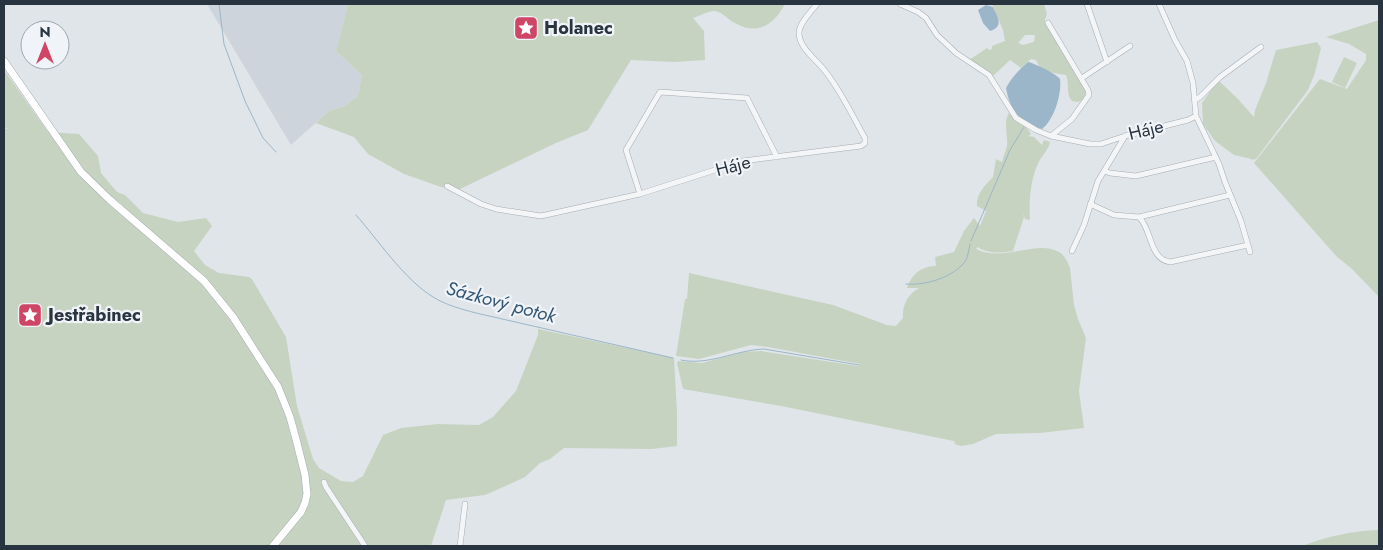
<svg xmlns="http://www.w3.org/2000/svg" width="1383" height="550" viewBox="0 0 1383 550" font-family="Jost,sans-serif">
<rect width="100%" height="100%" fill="#e0e5e9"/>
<!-- built -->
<path fill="#ced4db" d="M 207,4 L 348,4 L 336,51 L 362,75 L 358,96 L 345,106 L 329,111 L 291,145 Z"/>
<!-- green -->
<path fill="#c7d3c1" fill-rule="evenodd" d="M 348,4 L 785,4 C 774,25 757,36 735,23 C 728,20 723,12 715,11 C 708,11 699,16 693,18 L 704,31 L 705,60 L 674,62 L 631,60 L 588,130 L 556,143 L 458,190 L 441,187 L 404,174 L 368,154 L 354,137 L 316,123 L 329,111 L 345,106 L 358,96 L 362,75 L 336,51 Z
M 992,4 L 1044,4 L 1047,14 L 1045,19 L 1045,23 L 1058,40 L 1086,92 L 1083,100 L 1078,102 L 1072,101 C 1065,93 1070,84 1066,75 C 1054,73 1040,72 1036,60 L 1031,59 L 1021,68 L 1010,60 L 993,76 L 969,60 L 987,48 L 989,50 L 992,49 L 992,46 L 1005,41 L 1003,30 ZM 1025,35 L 1035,35 L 1034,42 L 1023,45 L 1018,43 Z
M 1379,20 L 1379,297 L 1351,268 L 1337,257 L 1254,163 L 1320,79 L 1347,89 L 1366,60 L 1366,54 L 1349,44 L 1326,37 Z
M 1317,42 L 1321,48 L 1315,73 L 1308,90 L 1256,159 L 1251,160 L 1252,159 L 1234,155 L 1215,141 L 1203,124 L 1202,103 L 1218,80 L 1238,99 L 1254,117 L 1255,110 L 1266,83 L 1276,50 Z
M 1344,57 L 1357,63 L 1345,88 L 1332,82 Z
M 4,70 L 48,132 L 79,134 L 98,156 L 101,173 L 117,192 L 125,195 L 143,213 L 178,222 L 206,218 L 212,226 L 194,251 L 205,265 L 219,273 L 249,277 L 252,279 L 286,337 L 297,406 L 313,459 L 319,468 L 341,481 L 353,482 L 363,476 L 383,435 L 401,428 L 438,424 L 479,425 L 493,417 L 516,391 L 538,335 L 538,329 L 674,358 L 677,413 L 677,446 L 652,449 L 564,448 L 550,459 L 540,463 L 525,477 L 512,483 L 485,495 L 446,500 L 431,546 L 4,546 L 4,129 L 9,129 L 4,128 Z
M 1009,113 C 1015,120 1028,127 1031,134 L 1028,136 L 1034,137 L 1042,145 L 1044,140 L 1050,142 C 1049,150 1040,157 1037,166 C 1030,183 1029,202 1030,220 L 1025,219 L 1023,212 L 1024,217 L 1013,251 C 1001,253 988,254 978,247 L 976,249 C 1003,263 1037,239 1059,252 C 1065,255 1068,263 1070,268 L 1074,305 L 1078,319 L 1086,338 L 1079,391 L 1084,428 L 1040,433 L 996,434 L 973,444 L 961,446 L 955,444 L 954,441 L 781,406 L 683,389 L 677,363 L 678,361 L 702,363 L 743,352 L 761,351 L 858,366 L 860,364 L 768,347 L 751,345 L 699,359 L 676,356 L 685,299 L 687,299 L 689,273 L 833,305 L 887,325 L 896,326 L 903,318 C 902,305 908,294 919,288 L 907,288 C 911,274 922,266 936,266 L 935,257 L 954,252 L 964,231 L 974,218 L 980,226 L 986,211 L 977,206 C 976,194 985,185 993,177 L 996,159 L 1002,162 C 1003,157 1006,151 1007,146 C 1008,135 1003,122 1009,113 Z
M 1379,530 L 1379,545 L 1302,546 C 1328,536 1352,531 1379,530 Z"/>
<!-- water -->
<path fill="#9bb6c9" d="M 986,5 L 993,7 C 998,18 1004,26 990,31 L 983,23 L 978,10 Z
M 1028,62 C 1034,63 1057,74 1060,79 C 1062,94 1054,120 1042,129 C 1020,123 1010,110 1006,88 C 1012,77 1019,70 1028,62 Z"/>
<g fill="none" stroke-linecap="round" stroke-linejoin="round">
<!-- stream -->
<path stroke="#9bb6c9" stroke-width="1" d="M 219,4 L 224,44 L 245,101 L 263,138 L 276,152
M 356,215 C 378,240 404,279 433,297 C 446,305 461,309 476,313 L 673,358
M 971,241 L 1010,150 L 1024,127
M 906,284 C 925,286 955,277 966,260 C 968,256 969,249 970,244
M 681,360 C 708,366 736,350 764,349 L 859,365"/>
<defs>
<path id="street" d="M 900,4 L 918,12 L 926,18 L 937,35 L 956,53 L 989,75 L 1016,118 L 1036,130 L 1051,136 L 1090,144 L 1101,144 L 1125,136 L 1188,120 L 1196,116
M 1087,4 L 1107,62
M 1159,4 L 1175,40 L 1187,61 L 1193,83 L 1196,116 L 1219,164 L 1225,182 L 1241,221 L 1250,252
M 1048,23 L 1088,90 L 1089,95 L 1072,119 L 1051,136
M 1082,78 L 1130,46
M 1195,100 L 1200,97 L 1220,77 L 1261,47
M 1104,171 L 1110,173 L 1136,176 L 1216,157
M 447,186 L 481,204 L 496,209 L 541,216 L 640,194 L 743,161 L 861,146 L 865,143 L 865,138 C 852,115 841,91 825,71 C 817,60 799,48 799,33 C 799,23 811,12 817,4
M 640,194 L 626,150 L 660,92 L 747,98 L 777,157
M 1090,204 L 1114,215 L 1139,217 C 1152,229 1149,259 1170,262 L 1248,245
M 1139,217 L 1230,195
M 1072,251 L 1084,225 L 1098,181 L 1125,136
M 324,482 L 326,487 L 365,546
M 460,546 L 465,504"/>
<path id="secondary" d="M 4,61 L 81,172 L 110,200 L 204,281 L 233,317 L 278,387 L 290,417 L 297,443 L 305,475 L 307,494 L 305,503 L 301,512 L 273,546"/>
</defs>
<!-- street casing -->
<use href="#street" stroke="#a5acb3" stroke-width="6"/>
<!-- secondary casing -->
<use href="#secondary" stroke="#a5acb3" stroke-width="8"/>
<!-- street -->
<use href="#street" stroke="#f3f5f7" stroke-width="5"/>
<!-- secondary -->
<use href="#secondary" stroke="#fff" stroke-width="7"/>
</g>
<!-- icons -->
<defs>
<symbol id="sight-square" viewBox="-11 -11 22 22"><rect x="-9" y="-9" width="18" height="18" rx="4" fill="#cf4566" stroke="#f0f3f7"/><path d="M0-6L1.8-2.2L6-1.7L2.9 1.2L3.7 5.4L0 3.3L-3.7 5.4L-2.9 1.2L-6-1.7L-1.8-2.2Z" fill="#fff"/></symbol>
</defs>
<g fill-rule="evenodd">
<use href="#sight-square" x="512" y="14" width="28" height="28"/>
<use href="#sight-square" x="16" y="301" width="28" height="28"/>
</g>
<g text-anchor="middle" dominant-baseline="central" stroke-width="4.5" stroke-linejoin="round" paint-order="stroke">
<!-- poi labels -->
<g font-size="18" font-weight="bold" fill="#293441" stroke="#f0f3f7" text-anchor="start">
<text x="544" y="28">Holanec</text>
<text x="48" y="315">Jestřabinec</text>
</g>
<!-- street labels -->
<g font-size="18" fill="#293441" stroke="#f0f3f7">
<text transform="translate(1146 130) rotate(-14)">Háje</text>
<text transform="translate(733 166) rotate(-15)">Háje</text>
</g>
<!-- water labels -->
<g font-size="19" font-style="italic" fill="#335675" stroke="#f0f3f7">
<text transform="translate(501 302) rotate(15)">Sázkový potok</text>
</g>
</g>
<!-- border -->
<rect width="1383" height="550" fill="none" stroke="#293441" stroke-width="10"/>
<!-- north arrow -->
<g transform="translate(45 45)"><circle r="24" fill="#f0f3f7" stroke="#a0a7ae"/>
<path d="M0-4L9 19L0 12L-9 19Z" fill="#cf4566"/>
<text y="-8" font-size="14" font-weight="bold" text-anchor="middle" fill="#293441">N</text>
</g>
</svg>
